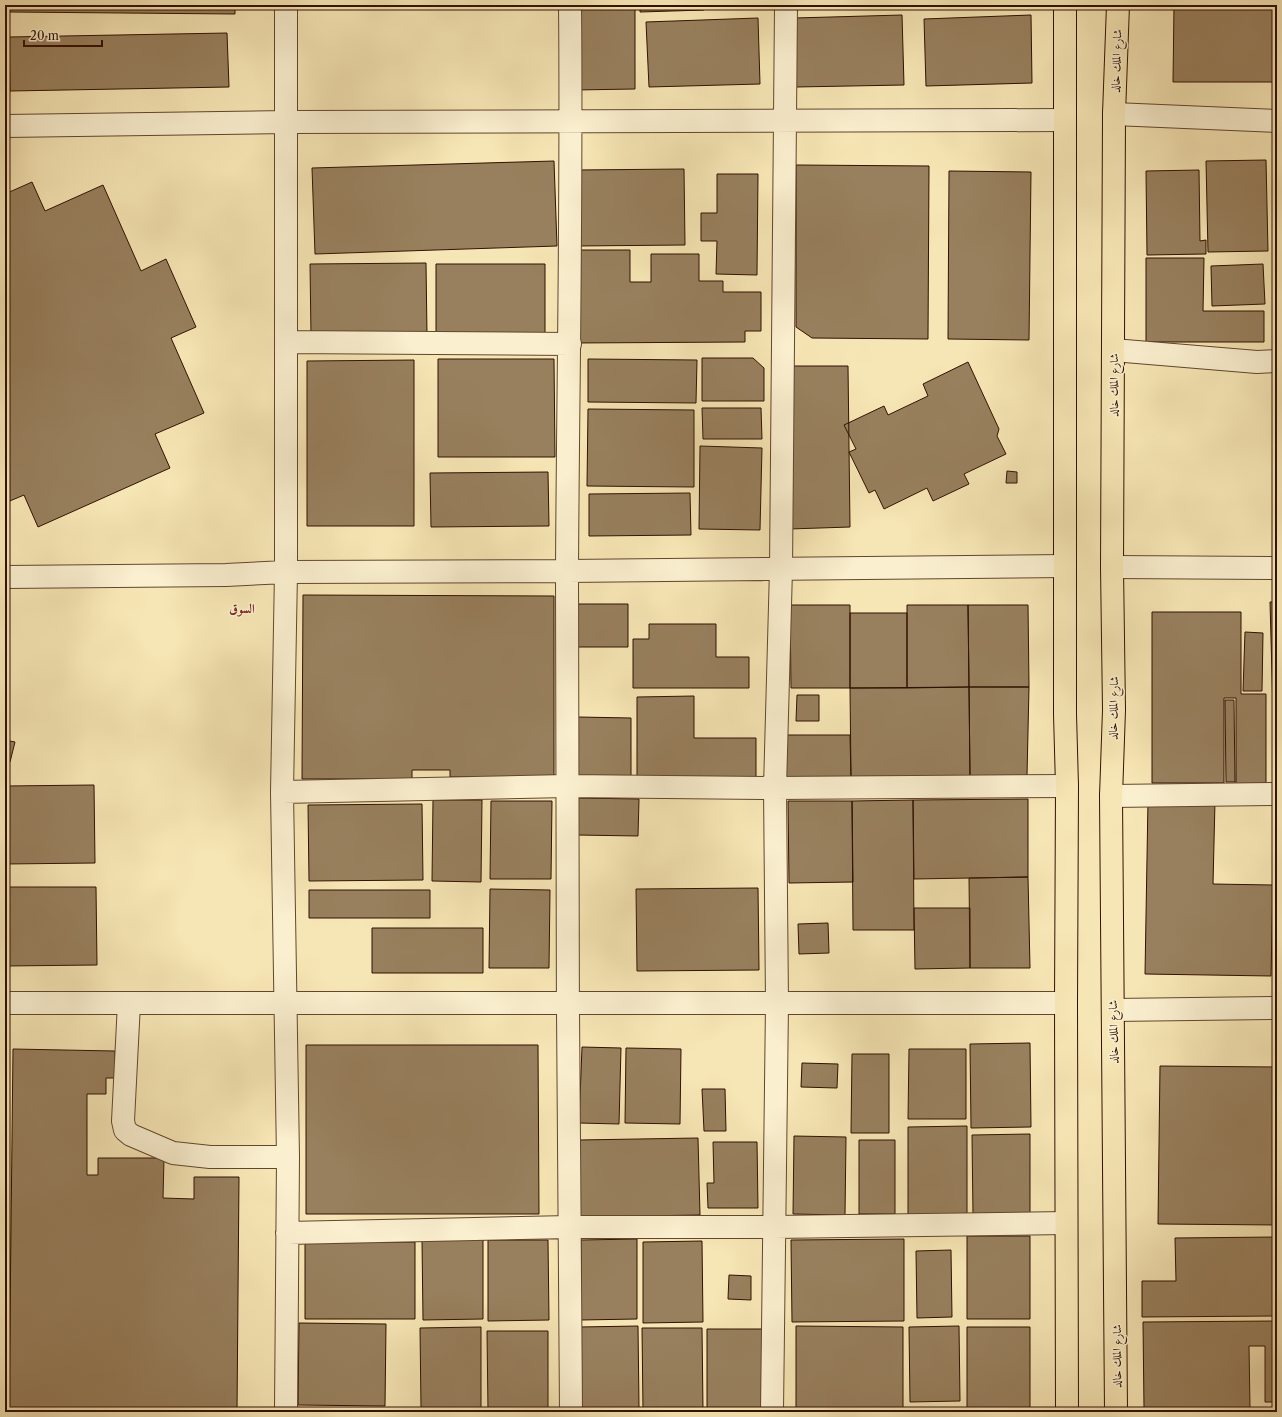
<svg xmlns="http://www.w3.org/2000/svg" width="1282" height="1417" viewBox="0 0 1282 1417" font-family="'Libre Caslon Text',Amiri,serif">
<rect width="100%" height="100%" fill="#f7e6b5"/>
<filter id="stains"><feTurbulence type="fractalNoise" baseFrequency=".005" numOctaves="4"/><feColorMatrix values="0 0 0 0 .2 0 0 0 0 .09 0 0 0 0 .02 0 0 0 .5 -.17"/></filter>
<radialGradient id="worn" r=".72"><stop offset=".6" stop-color="#630" stop-opacity="0"/><stop offset="1" stop-color="#630" stop-opacity=".3"/></radialGradient>
<!-- building -->
<path fill="#98805e" stroke="#311100" d="M 10,5 L 235,5 L 235,14 L 10,12 Z
M 575,5 L 635,5 L 635,89 L 575,90 Z
M 640,5 L 704,5 L 704,10 L 640,12 Z
M 796,5 L 905,5 L 905,8 L 796,9 Z
M 924,5 L 1038,5 L 1038,7 L 924,8 Z
M 1174,5 L 1277,5 L 1277,82 L 1173,82 Z
M 902,15 L 904,85 L 796,87 L 795,18 Z
M 1031,15 L 1032,83 L 926,86 L 924,19 Z
M 758,18 L 760,84 L 649,87 L 646,22 Z
M 227,33 L 229,87 L 10,91 L 9,37 Z
M 1266,160 L 1268,251 L 1208,252 L 1206,161 Z
M 554,161 L 557,246 L 315,254 L 312,168 Z
M 796,165 L 929,166 L 928,339 L 812,338 L 796,327 Z
M 684,169 L 685,245 L 577,246 L 576,170 Z
M 1199,170 L 1200,241 L 1206,240 L 1206,254 L 1147,255 L 1146,171 Z
M 949,171 L 1031,172 L 1029,340 L 948,339 Z
M 717,174 L 758,174 L 757,275 L 716,274 L 717,241 L 701,241 L 701,213 L 717,213 Z
M 32,182 L 45,211 L 103,185 L 141,271 L 166,259 L 196,327 L 171,338 L 204,413 L 155,434 L 170,468 L 38,527 L 24,495 L 5,503 L 5,194 Z
M 574,250 L 630,250 L 630,282 L 651,282 L 651,254 L 699,254 L 699,281 L 723,281 L 723,292 L 761,292 L 761,331 L 745,331 L 745,342 L 574,343 Z
M 1146,258 L 1204,258 L 1203,311 L 1264,311 L 1264,342 L 1146,342 Z
M 426,263 L 427,335 L 311,336 L 310,264 Z
M 436,264 L 545,264 L 545,334 L 436,334 Z
M 1263,264 L 1265,304 L 1212,306 L 1211,266 Z
M 702,358 L 753,358 L 764,368 L 764,401 L 702,401 Z
M 438,359 L 554,359 L 555,457 L 438,457 Z
M 588,359 L 697,360 L 696,403 L 588,402 Z
M 414,360 L 414,526 L 307,526 L 307,361 Z
M 968,362 L 999,429 L 997,436 L 1006,454 L 964,474 L 969,484 L 933,501 L 927,488 L 884,509 L 875,490 L 869,493 L 849,452 L 856,449 L 844,425 L 884,406 L 888,415 L 928,396 L 923,384 Z
M 790,366 L 848,366 L 850,527 L 789,529 Z
M 702,408 L 761,408 L 762,439 L 703,439 Z
M 588,409 L 694,410 L 694,487 L 587,486 Z
M 700,446 L 762,448 L 760,530 L 699,529 Z
M 1273,454 L 1277,454 L 1277,531 L 1276,531 Z
M 1007,471 L 1017,472 L 1017,483 L 1006,483 Z
M 548,472 L 549,526 L 431,527 L 430,473 Z
M 690,493 L 691,535 L 589,536 L 589,494 Z
M 303,595 L 554,596 L 554,777 L 450,777 L 450,770 L 412,770 L 412,779 L 302,779 Z
M 1270,602 L 1277,602 L 1277,784 L 1275,784 Z
M 576,604 L 628,604 L 628,647 L 577,647 Z
M 790,605 L 850,605 L 850,688 L 791,688 Z
M 907,605 L 968,605 L 969,687 L 907,688 Z
M 968,605 L 1028,605 L 1029,687 L 969,687 Z
M 1152,612 L 1241,612 L 1241,694 L 1266,694 L 1266,784 L 1236,784 L 1236,698 L 1224,698 L 1224,783 L 1152,783 Z
M 850,613 L 907,613 L 907,688 L 850,688 Z
M 649,624 L 716,624 L 716,657 L 749,657 L 749,688 L 633,688 L 633,639 L 649,639 Z
M 1245,632 L 1263,633 L 1262,691 L 1243,691 Z
M 969,687 L 1029,687 L 1027,776 L 970,777 Z
M 969,687 L 970,777 L 851,778 L 850,688 Z
M 797,695 L 819,695 L 819,721 L 796,721 Z
M 694,696 L 694,738 L 756,738 L 756,777 L 637,777 L 637,697 Z
M 1225,700 L 1234,700 L 1235,782 L 1226,782 Z
M 578,717 L 631,718 L 631,776 L 578,776 Z
M 783,735 L 850,735 L 851,778 L 783,778 Z
M 5,740 L 15,742 L 10,762 L 5,761 Z
M 94,785 L 95,863 L 5,864 L 5,786 Z
M 578,798 L 639,799 L 638,836 L 577,835 Z
M 1028,799 L 1028,877 L 914,879 L 913,800 Z
M 433,800 L 482,800 L 481,882 L 432,881 Z
M 913,800 L 914,930 L 853,930 L 852,801 Z
M 1148,800 L 1215,801 L 1213,884 L 1273,885 L 1271,976 L 1145,974 Z
M 491,801 L 552,801 L 551,879 L 490,879 Z
M 788,801 L 852,801 L 853,882 L 789,883 Z
M 422,804 L 423,880 L 309,881 L 308,805 Z
M 1028,877 L 1030,968 L 970,968 L 969,878 Z
M 5,887 L 96,887 L 97,965 L 5,966 Z
M 758,888 L 759,970 L 637,971 L 636,889 Z
M 490,889 L 550,890 L 549,968 L 489,968 Z
M 309,890 L 430,890 L 430,918 L 309,918 Z
M 914,908 L 970,908 L 970,968 L 915,969 Z
M 828,923 L 829,953 L 799,954 L 798,924 Z
M 372,928 L 483,928 L 483,973 L 372,973 Z
M 1030,1043 L 1031,1127 L 971,1128 L 970,1044 Z
M 306,1045 L 538,1045 L 539,1214 L 306,1214 Z
M 582,1047 L 621,1048 L 619,1124 L 579,1123 Z
M 626,1048 L 681,1049 L 680,1124 L 625,1123 Z
M 13,1049 L 115,1051 L 115,1078 L 106,1078 L 106,1094 L 87,1094 L 87,1175 L 98,1175 L 98,1158 L 164,1158 L 163,1198 L 194,1199 L 194,1177 L 239,1177 L 237,1412 L 9,1409 Z
M 909,1049 L 966,1049 L 966,1119 L 908,1119 Z
M 852,1054 L 889,1054 L 889,1133 L 851,1133 Z
M 802,1063 L 838,1064 L 837,1088 L 801,1087 Z
M 1160,1066 L 1277,1067 L 1277,1225 L 1158,1224 Z
M 702,1089 L 725,1089 L 726,1131 L 704,1131 Z
M 967,1126 L 967,1216 L 908,1216 L 908,1127 Z
M 1030,1134 L 1030,1216 L 973,1216 L 972,1135 Z
M 794,1136 L 846,1137 L 845,1215 L 793,1214 Z
M 698,1138 L 700,1215 L 580,1217 L 579,1140 Z
M 859,1140 L 895,1140 L 895,1214 L 859,1214 Z
M 713,1142 L 757,1142 L 758,1208 L 708,1208 L 707,1183 L 714,1183 Z
M 967,1236 L 1030,1236 L 1030,1319 L 967,1319 Z
M 1277,1237 L 1277,1316 L 1142,1317 L 1142,1281 L 1176,1281 L 1175,1238 Z
M 483,1239 L 483,1319 L 423,1320 L 422,1240 Z
M 637,1239 L 637,1319 L 581,1320 L 581,1240 Z
M 904,1239 L 904,1321 L 792,1322 L 791,1240 Z
M 488,1240 L 548,1240 L 549,1320 L 488,1321 Z
M 702,1241 L 703,1322 L 643,1323 L 643,1242 Z
M 305,1242 L 415,1242 L 415,1319 L 305,1319 Z
M 951,1250 L 952,1317 L 917,1318 L 916,1251 Z
M 729,1275 L 751,1276 L 751,1300 L 728,1299 Z
M 1277,1321 L 1277,1402 L 1265,1402 L 1265,1346 L 1249,1346 L 1250,1408 L 1144,1408 L 1143,1322 Z
M 299,1323 L 386,1324 L 385,1406 L 298,1405 Z
M 638,1326 L 639,1408 L 579,1408 L 579,1327 Z
M 796,1326 L 903,1327 L 903,1412 L 796,1411 Z
M 959,1326 L 960,1401 L 910,1402 L 909,1327 Z
M 481,1327 L 481,1408 L 421,1408 L 420,1328 Z
M 967,1327 L 1030,1327 L 1030,1410 L 967,1410 Z
M 642,1328 L 702,1328 L 703,1409 L 643,1410 Z
M 707,1329 L 763,1329 L 762,1408 L 707,1408 Z
M 487,1331 L 548,1331 L 548,1411 L 488,1411 Z"/>
<g fill="none" stroke-linecap="round" stroke-linejoin="round">
<defs>
<path id="minor" d="M 570,5 C 572,194 568,382 567,571 C 566,851 569,1132 571,1412
M 1114,114 L 1277,121
M 5,126 L 286,122 L 1065,120
M 286,342 L 570,344
M 1113,350 L 1257,362 L 1277,361
M 1112,567 L 1277,568
M 5,577 L 226,575 L 286,572 L 567,571 L 1065,566
M 282,792 L 567,786 L 775,788 L 1067,786
M 1111,796 L 1277,794
M 5,1003 L 1066,1003
M 129,1003 L 123,1121 L 125,1130 L 131,1135 L 173,1153 L 210,1157 L 288,1157
M 1113,1010 L 1277,1008
M 287,1233 L 570,1227 L 774,1227 L 1066,1223
M 286,1412 L 288,1157 L 282,792 L 286,572 L 286,5
M 772,1412 L 777,1003 L 775,788 L 781,569 L 786,5"/>
<path id="major" d="M 1065,5 L 1065,714 L 1067,786 L 1066,1003 L 1067,1412
M 1116,1412 L 1111,796 L 1114,710 L 1112,567 L 1114,114 L 1118,5"/>
</defs>
<!-- minor casing -->
<use href="#minor" stroke="#62462d" stroke-width="24"/>
<!-- major casing -->
<use href="#major" stroke="#311100" stroke-width="24"/>
<!-- minor -->
<use href="#minor" stroke="#faefcf" stroke-width="22"/>
<!-- major -->
<use href="#major" stroke="#f7e6b5" stroke-width="22"/>
</g>
<g text-anchor="middle" dominant-baseline="central" stroke-width="3" stroke-linejoin="round" paint-order="stroke">
<!-- street labels -->
<g font-size="12" fill="#311100" stroke="#faefcf">
<text transform="translate(1116 61) rotate(-88)">شارع الملك خالد</text>
<text transform="translate(1113 385) rotate(-90)">شارع الملك خالد</text>
<text transform="translate(1113 708) rotate(-89)">شارع الملك خالد</text>
<text transform="translate(1113 1032) rotate(-91)">شارع الملك خالد</text>
<text transform="translate(1116 1356) rotate(-90)">شارع الملك خالد</text>
</g>
<!-- neighbourhood labels -->
<g font-size="13" font-weight="bold" fill="#7a1f14" stroke="#faefcf">
<text x="242" y="608">السوق</text>
</g>
</g>
<!-- margin -->
<rect width="1282" height="1417" fill="none" stroke="#f7e6b5" stroke-width="20"/>
<rect x="6" y="6" width="1270" height="1405" fill="none" stroke="#311100" stroke-width="2"/>
<rect x="10" y="10" width="1262" height="1397" fill="none" stroke="#311100"/>
<!-- scale -->
<path d="M24 40v6h78v-6" fill="none" stroke="#311100" stroke-width="2"/>
<text x="30" y="40" font-size="12" fill="#311100" stroke="#faefcf" stroke-width="3" paint-order="stroke">20 m</text>
<rect width="100%" height="100%" filter="url(#stains)"/>
<rect width="100%" height="100%" fill="url(#worn)"/>
</svg>
